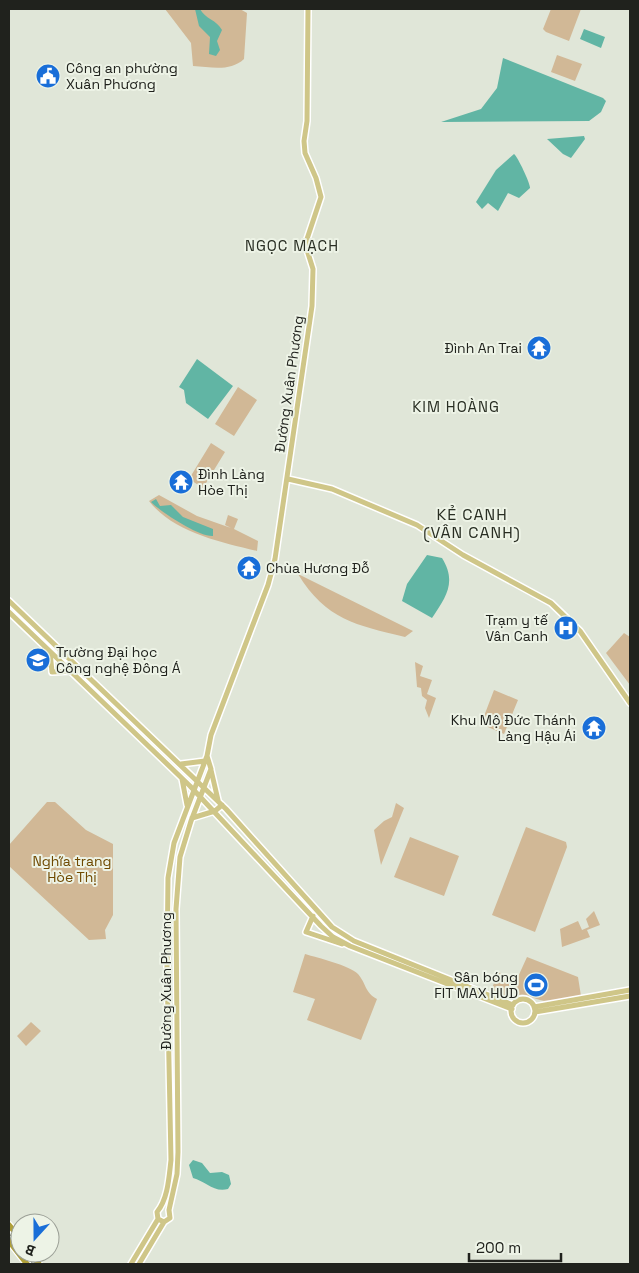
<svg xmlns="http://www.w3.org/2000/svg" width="639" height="1273" viewBox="0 0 639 1273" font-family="'Space Grotesk',sans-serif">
<rect width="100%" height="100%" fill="#e0e6d8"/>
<!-- green -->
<path fill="#d1b896" d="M 165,9 L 240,9 L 247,13 L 244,59 C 230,72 211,67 193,66 L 191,43 Z
M 551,9 L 581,9 L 569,41 L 546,32 L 543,29 Z
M 557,55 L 582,64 L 575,81 L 551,72 Z
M 238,387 L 257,400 L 234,436 L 215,424 Z
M 211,443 L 225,452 L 203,488 L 189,479 Z
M 159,495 L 197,516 L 231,528 L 225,525 L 228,515 L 238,519 L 234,529 L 258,541 L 257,551 C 220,542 173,532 149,501 Z
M 298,574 L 413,631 L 405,637 C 356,625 326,620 298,574 Z
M 624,633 L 630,637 L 630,685 L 606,653 Z
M 415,662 L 423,666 L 420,676 L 432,680 L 427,694 L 436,698 L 429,718 L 425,708 L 427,700 L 422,696 L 421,688 L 417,687 Z
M 494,690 L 518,700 L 504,734 L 481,724 Z
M 47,802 L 55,802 L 86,830 L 113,844 L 113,915 L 105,930 L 106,939 L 89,940 L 9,866 L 9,845 Z
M 396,803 L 404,808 L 381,865 L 374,830 L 384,821 L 392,817 Z
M 526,827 L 566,842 L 567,847 L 535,932 L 492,915 Z
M 410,837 L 459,856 L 444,896 L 394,877 Z
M 594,911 L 600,925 L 587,930 L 590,937 L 562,947 L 560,929 L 578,921 L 582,930 L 589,927 L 586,919 Z
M 305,954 C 318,958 349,965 358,974 C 366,983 365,993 377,999 L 361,1040 L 307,1020 L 315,999 L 293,992 Z
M 527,957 L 578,977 L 581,996 C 569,997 551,1003 540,1000 C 525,996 527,991 510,998 L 491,991 L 498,972 L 517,979 Z
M 31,1022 L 41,1031 L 26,1046 L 17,1036 Z"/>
<!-- water -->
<path fill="#61b5a4" d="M 195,9 L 200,9 C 205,19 217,20 222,30 L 217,41 L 220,50 L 216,56 L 209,54 L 210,37 L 199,26 Z
M 584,29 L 605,37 L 601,48 L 580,39 Z
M 503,58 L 603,98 L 606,101 L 601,112 L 589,121 L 441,122 L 481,109 L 497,88 Z
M 584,136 L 585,139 L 571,158 L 563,154 L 547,139 Z
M 514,154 C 518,157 531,185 530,188 L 519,198 L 508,193 L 498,211 L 488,203 L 482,209 L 476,202 L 496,170 Z
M 197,359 L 233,386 L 208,419 L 186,403 L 184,390 L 179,387 Z
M 156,499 L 160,506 L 171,505 L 183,517 L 213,529 L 213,536 C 199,537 161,512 151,502 Z
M 427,555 L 442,558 C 457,582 446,597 432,618 L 402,601 L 407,584 Z
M 193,1160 L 202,1163 L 210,1173 L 222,1172 L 229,1175 L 231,1184 L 228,1189 C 214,1193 205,1181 193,1178 L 189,1165 Z"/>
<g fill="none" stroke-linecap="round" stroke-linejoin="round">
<defs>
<path id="major" d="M 288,479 L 332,489 L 417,525 L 463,555 L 551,603 L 580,631 L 630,703
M 9,601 L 226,809 L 332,927 L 354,941 L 513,1005
M 9,612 L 190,786 L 321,926 L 333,937 L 350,946 L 512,1009
M 50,652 L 52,672 L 71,671
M 181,764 L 205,761
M 211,770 L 218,800
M 182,779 L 187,805
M 192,818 L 215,811 L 222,805
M 313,916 L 306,932 L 342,944
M511 1011a12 12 0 1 1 24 0a12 12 0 1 1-24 0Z
M 534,1007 L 630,990
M 535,1012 L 630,996
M 158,1219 L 157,1212 C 168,1199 169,1177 171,1160 L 167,966 L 168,878 L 174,843 L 207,756 L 211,735 L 268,585 L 275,559 L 312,306 L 313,269 L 307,250 L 307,239 L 321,197 L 316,178 L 305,153 L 304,141 L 307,121 L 308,9
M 158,1219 L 164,1222 L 170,1218 L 169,1210 L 177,1174 L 178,1152 L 176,909 L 180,857 L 191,821 L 211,769 L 207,756
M 131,1264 L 158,1219
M 139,1264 L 164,1222"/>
<path id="highway" d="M 9,1225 L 20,1238
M 9,1241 L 27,1264
M 31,1253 L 39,1264"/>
</defs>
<!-- major casing -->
<use href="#major" stroke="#fff" stroke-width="8"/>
<!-- highway casing -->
<use href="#highway" stroke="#fff" stroke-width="8"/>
<!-- major -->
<use href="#major" stroke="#cfc688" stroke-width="5"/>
<!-- highway -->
<use href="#highway" stroke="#afa039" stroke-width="5.5"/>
<defs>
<path id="rail" d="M 9,1235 L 20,1248
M 27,1253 L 34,1264"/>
</defs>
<!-- rail casing -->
<use href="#rail" stroke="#888c82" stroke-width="3"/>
<!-- rail -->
<use href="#rail" stroke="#edf3e6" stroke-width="1" stroke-dasharray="4" stroke-linecap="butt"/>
</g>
<!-- icons -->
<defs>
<symbol id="civic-disc" viewBox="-11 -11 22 22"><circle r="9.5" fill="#196ed8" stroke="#edf3e6"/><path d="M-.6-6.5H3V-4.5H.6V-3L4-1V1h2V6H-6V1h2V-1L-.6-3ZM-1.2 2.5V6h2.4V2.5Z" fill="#fff"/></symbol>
<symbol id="temple-disc" viewBox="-11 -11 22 22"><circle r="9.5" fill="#196ed8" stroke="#edf3e6"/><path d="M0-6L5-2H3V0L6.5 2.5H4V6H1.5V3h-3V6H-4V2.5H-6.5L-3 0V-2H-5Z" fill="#fff"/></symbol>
<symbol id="hospital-disc" viewBox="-11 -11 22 22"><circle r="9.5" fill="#196ed8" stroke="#edf3e6"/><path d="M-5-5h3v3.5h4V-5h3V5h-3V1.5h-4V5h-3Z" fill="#fff"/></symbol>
<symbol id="university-disc" viewBox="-11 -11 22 22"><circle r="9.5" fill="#196ed8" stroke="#edf3e6"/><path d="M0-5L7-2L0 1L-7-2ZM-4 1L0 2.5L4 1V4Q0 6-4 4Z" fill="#fff"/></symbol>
<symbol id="stadium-disc" viewBox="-11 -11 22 22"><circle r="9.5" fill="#196ed8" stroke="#edf3e6"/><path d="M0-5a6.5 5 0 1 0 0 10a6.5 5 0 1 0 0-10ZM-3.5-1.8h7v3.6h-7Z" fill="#fff"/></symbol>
</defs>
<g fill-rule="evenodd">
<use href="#civic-disc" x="34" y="62" width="28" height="28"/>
<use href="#temple-disc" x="525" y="334" width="28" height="28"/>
<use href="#temple-disc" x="167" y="468" width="28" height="28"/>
<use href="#temple-disc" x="235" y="554" width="28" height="28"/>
<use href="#hospital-disc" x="552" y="614" width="28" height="28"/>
<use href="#university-disc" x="24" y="646" width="28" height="28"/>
<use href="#temple-disc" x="580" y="714" width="28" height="28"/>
<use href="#stadium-disc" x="522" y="971" width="28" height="28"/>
</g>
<g text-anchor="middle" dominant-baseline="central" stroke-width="4" stroke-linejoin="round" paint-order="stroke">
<!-- poi labels -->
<g font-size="14" fill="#20221d" stroke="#edf3e6" text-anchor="start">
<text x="66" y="68">Công an phường<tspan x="66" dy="16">Xuân Phương</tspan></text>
<text x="522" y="348" text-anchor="end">Đình An Trai</text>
<text x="198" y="474">Đình Làng<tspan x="198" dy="16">Hòe Thị</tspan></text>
<text x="266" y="568">Chùa Hương Đỗ</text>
<text x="548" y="620" text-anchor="end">Trạm y tế<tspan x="548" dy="16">Vân Canh</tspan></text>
<text x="56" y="652">Trường Đại học<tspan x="56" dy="16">Công nghệ Đông Á</tspan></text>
<text x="576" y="720" text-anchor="end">Khu Mộ Đức Thánh<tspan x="576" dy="16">Làng Hậu Ái</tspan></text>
<text x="518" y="977" text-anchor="end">Sân bóng<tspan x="518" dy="16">FIT MAX HUD</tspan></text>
</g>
<!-- street labels -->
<g font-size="14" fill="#20221d" stroke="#edf3e6">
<text transform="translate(289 384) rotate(-82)">Đường Xuân Phương</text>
<text transform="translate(166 981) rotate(-90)">Đường Xuân Phương</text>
</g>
<!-- park labels -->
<g font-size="14" fill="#6f4900" stroke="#edf3e6">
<text x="72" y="861">Nghĩa trang<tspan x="72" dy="16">Hòe Thị</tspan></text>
</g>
<!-- neighbourhood labels -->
<g font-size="15" letter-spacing="1" fill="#292e23" stroke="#edf3e6">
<text x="292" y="245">NGỌC MẠCH</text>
<text x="456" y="406">KIM HOÀNG</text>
</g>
<!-- quarter labels -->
<g font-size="16" letter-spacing="1" fill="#292e23" stroke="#edf3e6">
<text x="472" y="514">KẺ CANH<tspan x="472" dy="18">(VÂN CANH)</tspan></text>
</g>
</g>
<!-- border -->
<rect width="639" height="1273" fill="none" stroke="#20221d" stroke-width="20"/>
<!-- north arrow -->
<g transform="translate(35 1238) rotate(201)"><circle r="24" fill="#edf3e6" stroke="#9b9f96"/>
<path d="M0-4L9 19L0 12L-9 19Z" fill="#196ed8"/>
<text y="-8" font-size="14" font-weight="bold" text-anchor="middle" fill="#20221d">B</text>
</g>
<!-- scale -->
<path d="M469 1253v8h92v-8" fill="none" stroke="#20221d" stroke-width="2.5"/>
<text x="476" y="1253" font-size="15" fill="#20221d" stroke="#edf3e6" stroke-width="4" paint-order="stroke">200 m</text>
</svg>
